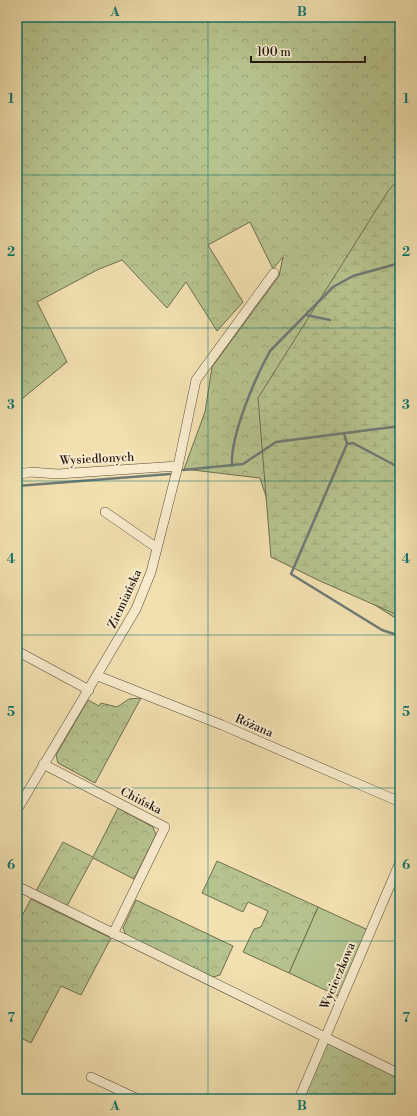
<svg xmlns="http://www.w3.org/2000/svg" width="417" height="1116" viewBox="0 0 417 1116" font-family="'Libre Bodoni',serif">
<defs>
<pattern id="forest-crowns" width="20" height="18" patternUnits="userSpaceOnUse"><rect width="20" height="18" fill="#b7c38e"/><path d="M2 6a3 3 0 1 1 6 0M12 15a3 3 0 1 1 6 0" fill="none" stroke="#9da779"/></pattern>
<pattern id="wetland-marsh" width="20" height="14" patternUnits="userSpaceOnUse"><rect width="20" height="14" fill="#b7c38e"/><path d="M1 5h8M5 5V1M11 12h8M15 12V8" fill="none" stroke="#9da779"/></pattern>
</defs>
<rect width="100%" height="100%" fill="#f2e0b0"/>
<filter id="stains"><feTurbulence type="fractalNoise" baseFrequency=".005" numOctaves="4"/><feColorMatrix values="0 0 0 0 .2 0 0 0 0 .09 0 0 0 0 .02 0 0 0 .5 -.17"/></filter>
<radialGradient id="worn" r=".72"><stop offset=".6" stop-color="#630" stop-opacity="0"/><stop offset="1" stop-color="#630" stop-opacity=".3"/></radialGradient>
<!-- green -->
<path fill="#b7c38e" stroke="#6e6e50" d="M 318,907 L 368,930 L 340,997 L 289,973 Z"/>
<!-- forest -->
<path fill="url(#forest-crowns)" stroke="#6e6e50" d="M 17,17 L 400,17 L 400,621 L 282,546 L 260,478 L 184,469 L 205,412 L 212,367 L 279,276 L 283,257 L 273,269 L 250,222 L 208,245 L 243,302 L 217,331 L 186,282 L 167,308 L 122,260 L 97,270 L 37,302 L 67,362 L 17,403 Z
M 141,698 L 95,783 L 58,763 L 56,755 L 88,700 L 99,706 L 101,703 L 117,707 L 129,699 Z
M 118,808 L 153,827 L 156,835 L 134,879 L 93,858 L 67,906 L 36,891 L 63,842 L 93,857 Z
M 217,861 L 318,907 L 289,973 L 243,952 L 254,929 L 261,927 L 268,911 L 248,902 L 243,912 L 202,893 Z
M 31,899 L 111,938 L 81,995 L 61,986 L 31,1043 L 17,1036 L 17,925 Z
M 136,900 L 233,946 L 220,975 L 213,977 L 126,935 L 123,928 Z
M 327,1043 L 400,1079 L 400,1099 L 303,1099 Z"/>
<!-- wetland -->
<path fill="url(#wetland-marsh)" stroke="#6e6e50" d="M 400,178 L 400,616 L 320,581 L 271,557 L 258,398 L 388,191 Z"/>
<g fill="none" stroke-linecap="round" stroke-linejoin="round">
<!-- stream -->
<path stroke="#6e7a75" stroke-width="2.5" d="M 306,315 L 330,320
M 399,426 L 400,418
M 344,433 L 347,444 L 291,574 L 382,630 L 400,636
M 347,444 L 353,443 L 400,468
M 232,466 C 230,436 255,378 270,351 L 333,287 L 353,276 L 400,263
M 183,470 L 243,464 L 276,442 L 400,426
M 17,486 L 170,474"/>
<defs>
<path id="minor" d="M 17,475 L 30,472 L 58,474 L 178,466
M 105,512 L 157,548
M 17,651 L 89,690
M 98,676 L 222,725 L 400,802
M 43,764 L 165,827 L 113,934
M 17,810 L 136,609 L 151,572 L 178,466 L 196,380 L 274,273
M 17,886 L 400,1074
M 91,1077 L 138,1099
M 299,1099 L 400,862"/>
</defs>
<!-- minor casing -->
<use href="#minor" stroke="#584b39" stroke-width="10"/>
<!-- minor -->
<use href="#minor" stroke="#f7ebcc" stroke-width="9"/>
</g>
<!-- grid -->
<path fill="none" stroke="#0f766e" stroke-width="1" stroke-opacity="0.55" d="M 208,17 L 208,1099M 17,175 L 400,175M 17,328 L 400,328M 17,481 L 400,481M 17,635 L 400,635M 17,788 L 400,788M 17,941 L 400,941"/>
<g text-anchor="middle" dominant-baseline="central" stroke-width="4" stroke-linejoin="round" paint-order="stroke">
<!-- street labels -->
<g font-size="12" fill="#241911" stroke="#f7ebcc">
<text transform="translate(97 459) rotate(-3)">Wysiedlonych</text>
<text transform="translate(125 599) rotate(-65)">Ziemiańska</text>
<text transform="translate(254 726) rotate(23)">Różana</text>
<text transform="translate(141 801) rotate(27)">Chińska</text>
<text transform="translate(338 976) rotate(-67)">Wycieczkowa</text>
</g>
</g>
<!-- margin -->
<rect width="417" height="1116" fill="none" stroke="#f2e0b0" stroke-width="44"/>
<!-- scale -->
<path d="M251 56v6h114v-6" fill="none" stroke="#241911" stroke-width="2"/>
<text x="257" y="56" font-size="12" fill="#241911" stroke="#f7ebcc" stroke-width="3" paint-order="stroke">100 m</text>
<rect x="22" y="22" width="373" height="1072" fill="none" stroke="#0f766e" stroke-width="1.5"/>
<g font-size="13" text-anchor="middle" font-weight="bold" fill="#0f766e">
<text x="115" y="16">A</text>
<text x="302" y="16">B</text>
<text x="11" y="103">1</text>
<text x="406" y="103">1</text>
<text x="11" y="256">2</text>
<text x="406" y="256">2</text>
<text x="11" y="409">3</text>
<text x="406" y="409">3</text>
<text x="11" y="563">4</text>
<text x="406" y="563">4</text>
<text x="11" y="716">5</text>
<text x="406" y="716">5</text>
<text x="11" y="869">6</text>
<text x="406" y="869">6</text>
<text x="11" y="1022">7</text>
<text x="406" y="1022">7</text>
<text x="115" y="1110">A</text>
<text x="302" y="1110">B</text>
</g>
<rect width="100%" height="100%" filter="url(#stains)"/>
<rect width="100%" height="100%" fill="url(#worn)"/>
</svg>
